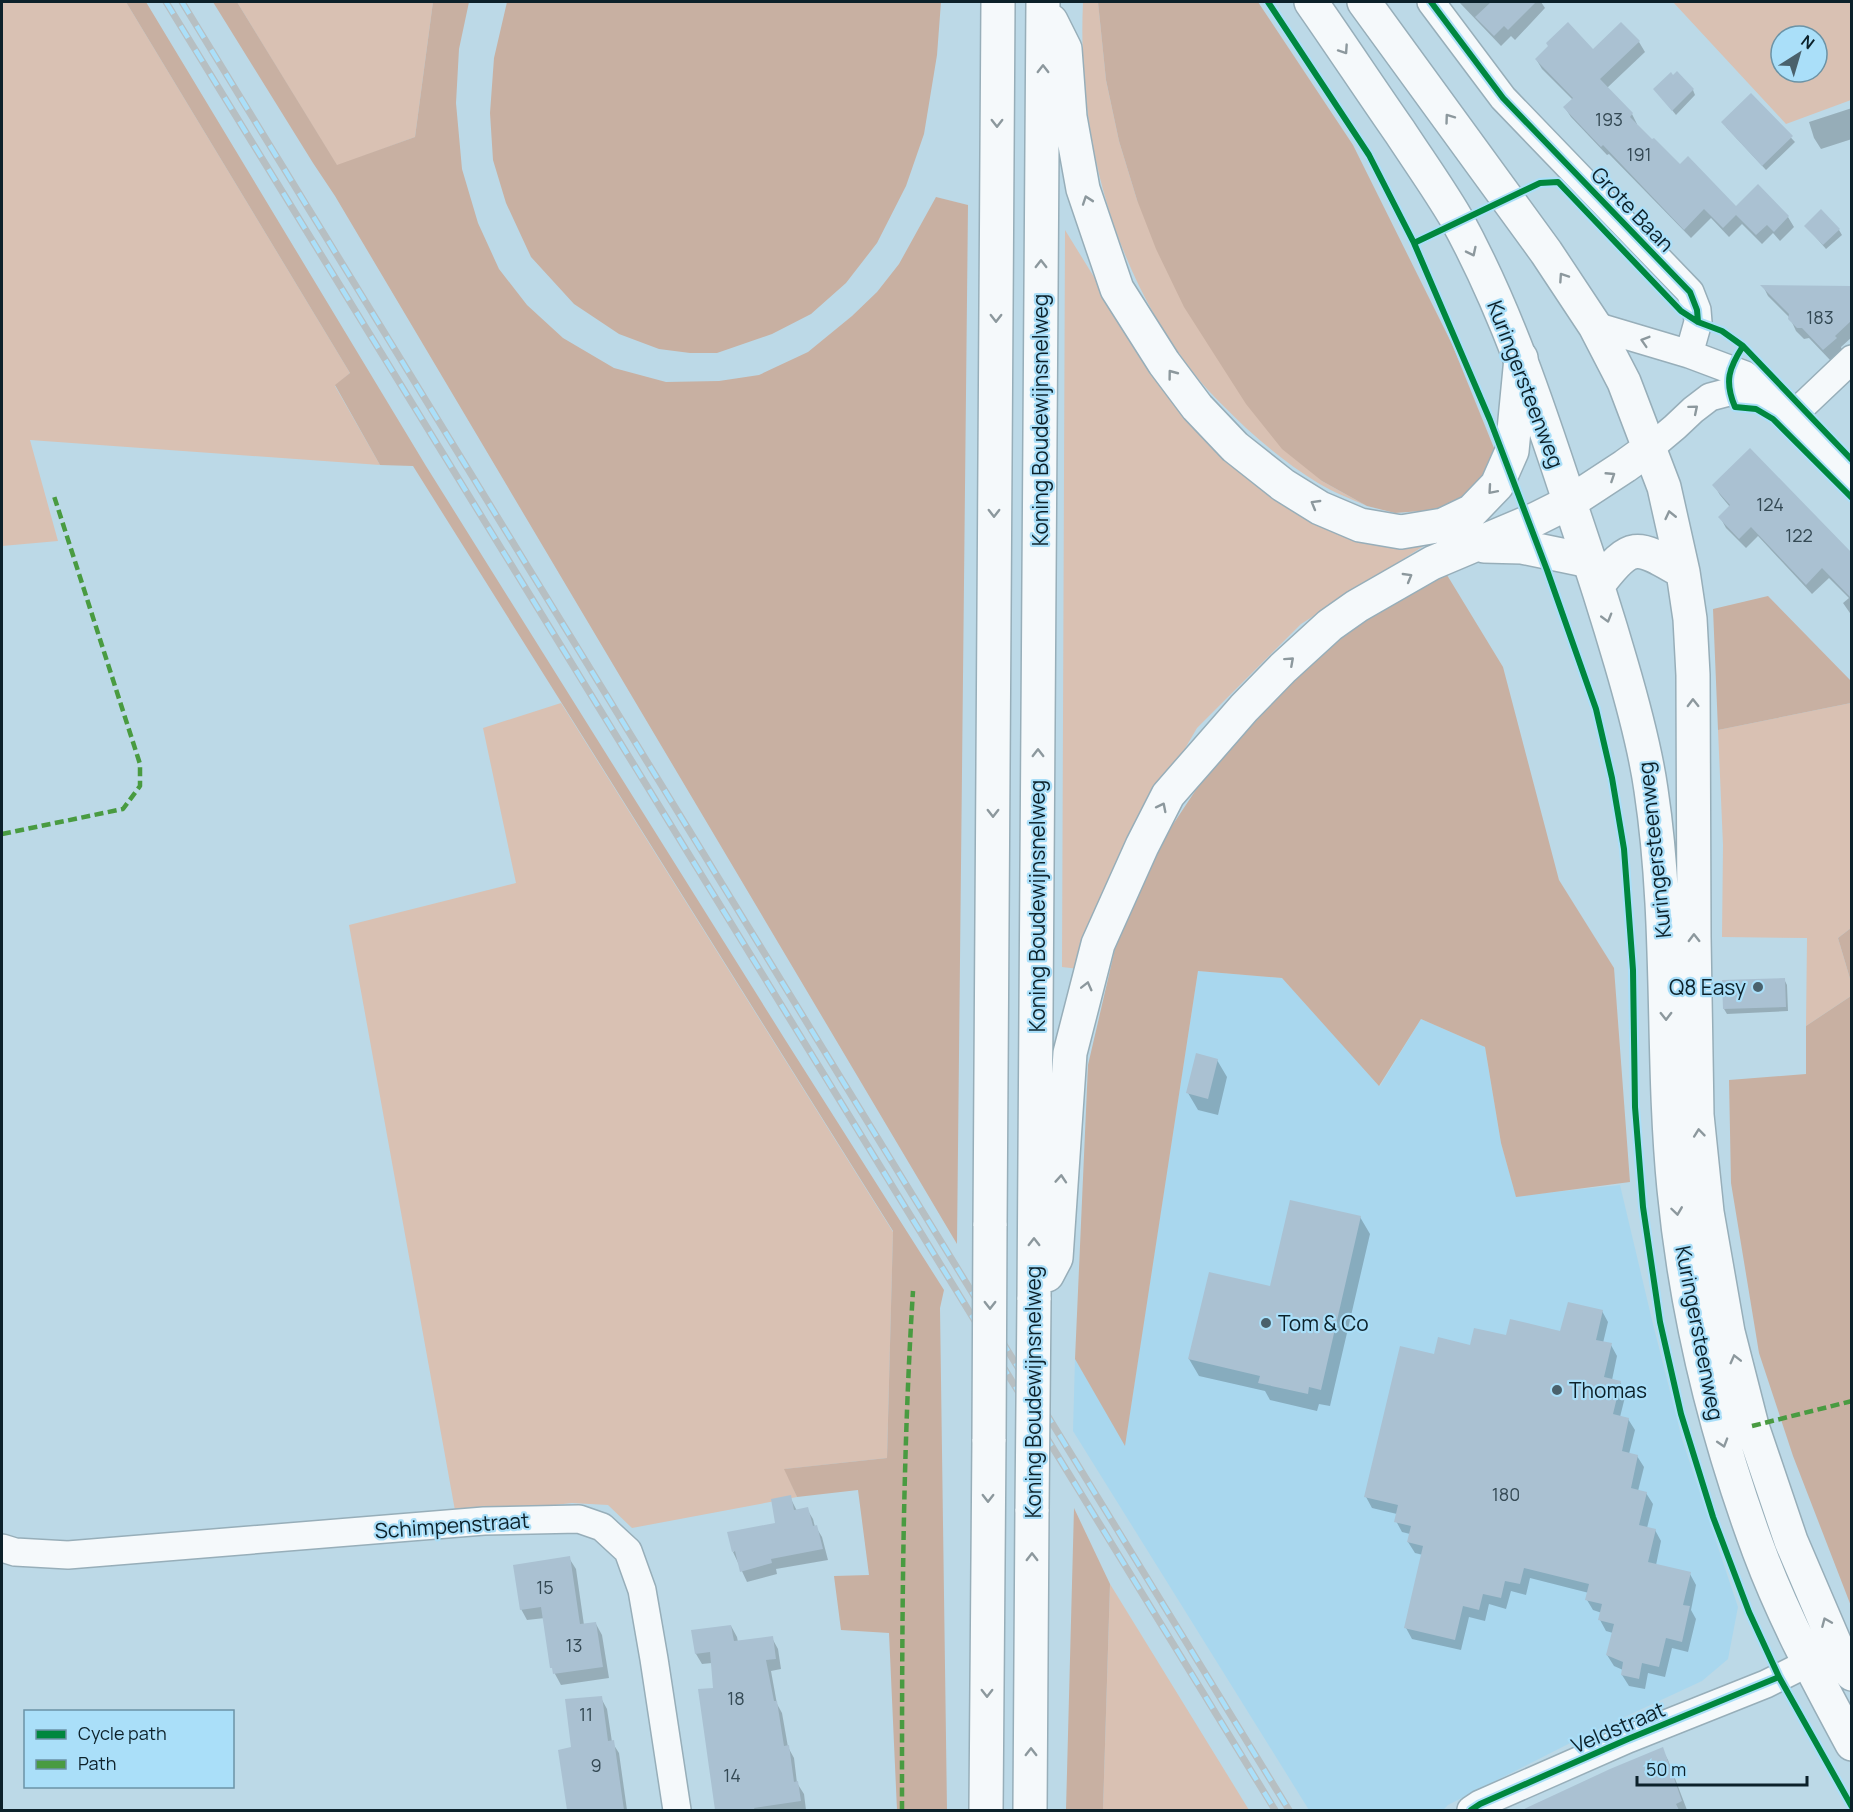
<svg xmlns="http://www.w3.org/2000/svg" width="1853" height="1812" viewBox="0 0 1853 1812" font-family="Manrope,sans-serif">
<rect width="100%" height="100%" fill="#bcd9e7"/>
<!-- built -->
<path fill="#a9d7ee" d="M 1198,971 L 1282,978 L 1380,1086 L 1421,1019 L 1485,1047 L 1501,1143 L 1516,1196 L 1620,1185 L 1652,1320 L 1682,1439 L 1738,1607 L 1728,1659 L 1702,1681 L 1588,1734 L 1448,1805 L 1443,1810 L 1309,1810 L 1073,1431 L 1075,1359 L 1125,1444 Z"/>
<!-- green -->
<path fill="#d9c1b3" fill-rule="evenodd" d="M 2,2 L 126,2 L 350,373 L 335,386 L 380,465 L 30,440 L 58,541 L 2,546 Z
M 237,2 L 433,2 L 415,137 L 337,166 Z
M 1083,2 L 1098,2 L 1106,80 L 1119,141 L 1137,200 L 1322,481 L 1367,506 C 1351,499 1333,492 1318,483 C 1292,467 1268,448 1246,428 C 1229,411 1211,395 1196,376 C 1112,271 1077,134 1083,2 Z
M 1673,2 L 1851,2 L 1851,100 L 1786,124 ZM 1781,36 L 1817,36 L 1817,72 L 1781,72 Z
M 1065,230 L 1149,366 L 1236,466 L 1296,513 L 1362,542 L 1430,542 L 1301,624 L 1197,728 L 1130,843 L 1079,969 L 1062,967 Z
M 561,703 L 893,1232 L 887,1458 L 785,1469 L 797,1497 L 632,1528 L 608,1505 L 572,1503 L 456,1516 L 349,925 L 516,883 L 483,728 Z
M 1851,703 L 1851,928 L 1838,938 L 1851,982 L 1851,996 L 1806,1026 L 1807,938 L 1722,937 L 1723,845 L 1718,730 Z
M 1110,1584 L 1249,1810 L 1103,1810 Z"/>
<!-- forest -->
<path fill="#c8b0a2" d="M 126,2 L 146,2 L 426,466 L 786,1041 L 944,1290 L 940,1308 L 947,1810 L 897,1810 L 889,1633 L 841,1630 L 834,1576 L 869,1575 L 858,1490 L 797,1497 L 784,1469 L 887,1458 L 893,1231 L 413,466 L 380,465 L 335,385 L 350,373 Z
M 213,2 L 237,2 L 337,165 L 415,137 L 433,2 L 469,2 L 459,49 L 456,103 L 462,169 L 478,223 L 499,269 L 527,305 L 563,338 L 614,368 L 666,382 L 719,381 L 759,375 L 808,352 L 852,316 L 877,292 L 899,264 L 936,197 L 968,205 L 957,1244 L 335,196 L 313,163 Z
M 507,2 L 941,2 L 937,55 L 924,134 L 906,186 L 877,243 L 846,283 L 811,314 L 772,334 L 717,353 L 690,353 L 659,349 L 619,334 L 574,304 L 531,257 L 506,203 L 493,160 L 490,113 L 494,58 Z
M 1098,2 L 1258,2 L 1353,145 L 1452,344 L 1498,458 L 1471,495 L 1434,510 L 1395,513 L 1367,506 L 1322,481 L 1282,449 L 1246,404 L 1214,354 L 1184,307 L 1156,249 L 1137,200 L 1119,141 L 1106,80 Z
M 1447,575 L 1503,667 L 1559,880 L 1614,968 L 1630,1182 L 1516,1197 L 1501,1143 L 1485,1047 L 1421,1019 L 1379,1086 L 1282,978 L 1198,971 L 1125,1446 L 1075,1359 L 1088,1065 L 1118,936 L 1160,844 L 1213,764 L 1317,653 L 1368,614 Z
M 1768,596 L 1851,681 L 1851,703 L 1718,730 L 1713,609 Z
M 1851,928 L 1851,982 L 1838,938 Z
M 1851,996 L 1851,1606 L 1793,1456 L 1759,1353 L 1731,1183 L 1729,1080 L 1806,1074 L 1806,1026 Z
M 1074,1508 L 1110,1584 L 1103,1810 L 1066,1810 Z"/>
<!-- shadow -->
<path fill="#0003" d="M 1459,2 L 1541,2 L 1545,8 L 1515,40 L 1511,36 L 1501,46 Z
M 1639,42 L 1645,52 L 1607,88 L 1632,114 L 1637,124 L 1636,125 L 1680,166 L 1736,208 L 1788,217 L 1794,227 L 1780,241 L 1773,233 L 1762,244 L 1742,224 L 1729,237 L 1711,218 L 1691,238 L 1609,154 L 1607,155 L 1571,117 L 1565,108 L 1573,100 L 1542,69 L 1536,59 Z
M 1655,89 L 1693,90 L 1695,95 L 1676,115 Z
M 1751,95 L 1795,142 L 1766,170 L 1726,127 Z
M 1852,108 L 1852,139 L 1821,149 L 1814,138 L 1809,122 Z
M 1806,226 L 1839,230 L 1842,235 L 1826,249 Z
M 1763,286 L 1852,288 L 1852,337 L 1841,347 L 1842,350 L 1830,360 L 1809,338 L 1804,339 L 1796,331 L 1790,318 L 1768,296 Z
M 1750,450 L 1852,554 L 1852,616 L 1843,603 L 1849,598 L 1829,578 L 1812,594 L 1758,536 L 1746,548 L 1726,528 L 1720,517 L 1730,507 L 1720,495 L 1714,485 Z
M 1784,979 L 1787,985 L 1788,1011 L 1727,1014 L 1724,1009 Z
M 1217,1060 L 1227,1077 L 1218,1115 L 1198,1110 L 1188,1093 Z
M 1360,1217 L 1370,1234 L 1330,1406 L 1319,1404 L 1317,1411 L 1270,1400 L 1265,1391 L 1199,1376 L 1189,1359 L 1271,1288 Z
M 1602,1311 L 1608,1322 L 1603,1343 L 1611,1345 L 1617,1356 L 1612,1380 L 1620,1382 L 1626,1393 L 1620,1417 L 1628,1419 L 1635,1430 L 1629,1454 L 1637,1456 L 1644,1467 L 1638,1491 L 1646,1493 L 1653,1504 L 1647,1528 L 1655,1530 L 1661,1541 L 1656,1565 L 1690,1574 L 1696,1585 L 1691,1610 L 1696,1619 L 1688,1652 L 1672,1648 L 1665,1677 L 1648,1673 L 1645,1689 L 1629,1686 L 1622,1675 L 1623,1670 L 1614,1666 L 1607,1655 L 1613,1633 L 1606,1631 L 1600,1620 L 1602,1613 L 1593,1610 L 1587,1600 L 1589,1593 L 1530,1578 L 1526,1595 L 1511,1591 L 1506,1609 L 1489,1604 L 1485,1621 L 1469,1617 L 1461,1650 L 1412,1639 L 1406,1628 L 1423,1555 L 1415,1553 L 1408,1542 L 1410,1534 L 1402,1532 L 1396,1521 L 1397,1514 L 1372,1508 L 1366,1497 L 1435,1356 L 1507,1337 L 1561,1333 Z
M 790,1497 L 797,1511 L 807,1509 L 813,1519 L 815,1527 L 816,1527 L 822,1537 L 828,1560 L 776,1569 L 777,1574 L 747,1582 L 733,1552 L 777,1524 Z
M 569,1558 L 576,1569 L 584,1625 L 596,1624 L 602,1635 L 609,1678 L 561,1685 L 555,1674 L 545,1618 L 527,1620 L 521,1609 Z
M 731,1626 L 737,1637 L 738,1642 L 772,1638 L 778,1649 L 781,1669 L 771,1671 L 777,1704 L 782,1713 L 788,1747 L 794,1758 L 797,1783 L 804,1794 L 806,1810 L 717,1810 L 700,1690 L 715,1689 L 712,1663 L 702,1664 L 696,1654 L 693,1632 Z
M 601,1698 L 607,1709 L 612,1742 L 619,1753 L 627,1810 L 568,1810 L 560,1751 L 573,1748 Z
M 1662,1749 L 1668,1760 L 1687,1810 L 1524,1810 L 1611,1770 Z"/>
<!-- building -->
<path fill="#aac1d2" d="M 1491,2 L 1536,2 L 1508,30 L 1504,26 L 1494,36 L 1475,17 Z
M 1568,22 L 1593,49 L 1621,22 L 1640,41 L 1600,79 L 1633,113 L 1630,117 L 1652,139 L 1654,138 L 1680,164 L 1688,156 L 1736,206 L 1758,184 L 1789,216 L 1774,232 L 1767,225 L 1756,235 L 1736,215 L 1723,228 L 1704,209 L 1684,230 L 1603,145 L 1601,147 L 1563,107 L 1573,98 L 1535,59 L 1548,46 L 1546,43 Z
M 1677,71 L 1694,89 L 1672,111 L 1653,89 L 1671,72 L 1673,75 Z
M 1751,93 L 1793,136 L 1762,166 L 1721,122 Z
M 1821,209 L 1840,229 L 1823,245 L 1804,226 Z
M 1760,285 L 1851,286 L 1851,321 L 1835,336 L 1837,338 L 1823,350 L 1802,328 L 1797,328 L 1788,319 L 1789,314 Z
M 1750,448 L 1851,552 L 1851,598 L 1822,568 L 1806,585 L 1751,527 L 1739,539 L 1718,517 L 1730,505 L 1712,485 Z
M 1785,978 L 1786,1007 L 1723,1009 L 1722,980 Z
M 1196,1053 L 1218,1059 L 1208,1099 L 1186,1093 Z
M 1290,1200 L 1361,1216 L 1321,1390 L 1309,1387 L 1308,1394 L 1258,1383 L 1260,1376 L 1188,1359 L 1209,1272 L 1270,1286 Z
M 1568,1302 L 1603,1310 L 1596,1340 L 1612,1343 L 1604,1377 L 1621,1381 L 1613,1414 L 1629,1418 L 1622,1451 L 1638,1455 L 1631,1488 L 1647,1492 L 1639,1525 L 1656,1529 L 1648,1562 L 1691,1572 L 1683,1605 L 1690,1606 L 1682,1642 L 1666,1638 L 1659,1667 L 1642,1663 L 1639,1679 L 1621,1675 L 1623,1662 L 1606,1655 L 1614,1624 L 1598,1620 L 1602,1604 L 1585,1600 L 1589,1584 L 1524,1568 L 1520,1584 L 1505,1581 L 1501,1598 L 1483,1594 L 1479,1610 L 1463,1606 L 1455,1640 L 1404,1628 L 1423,1546 L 1407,1542 L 1411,1526 L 1394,1522 L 1398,1505 L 1364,1497 L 1400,1346 L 1434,1354 L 1438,1337 L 1470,1345 L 1474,1328 L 1506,1335 L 1510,1319 L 1560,1331 Z
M 791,1495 L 794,1510 L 808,1507 L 813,1526 L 817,1525 L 823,1549 L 771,1559 L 772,1563 L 740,1572 L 735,1551 L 732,1552 L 727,1532 L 775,1523 L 771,1499 Z
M 570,1556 L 580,1624 L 596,1622 L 603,1667 L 553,1674 L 552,1668 L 550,1668 L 541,1607 L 520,1610 L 513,1565 Z
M 731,1625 L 734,1641 L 773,1636 L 776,1659 L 766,1660 L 774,1701 L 777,1701 L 784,1746 L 789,1745 L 794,1782 L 798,1781 L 801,1801 L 754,1808 L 755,1810 L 715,1810 L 698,1689 L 713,1688 L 710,1652 L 695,1654 L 691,1630 Z
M 602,1696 L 608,1741 L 614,1740 L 624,1810 L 567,1810 L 558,1750 L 571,1747 L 565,1699 Z
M 1663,1747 L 1682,1801 L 1676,1804 L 1679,1810 L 1522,1810 L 1610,1769 Z"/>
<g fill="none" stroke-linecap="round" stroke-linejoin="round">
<defs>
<path id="minor" d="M 1431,2 L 1503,98 L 1690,292 L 1697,310 L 1698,322 L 1689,354
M 1595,326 L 1689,354 L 1745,375 L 1766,389 L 1772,399 L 1852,480
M 1791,417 L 1852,359
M 1650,448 L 1675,427 L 1693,410 L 1710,397 L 1729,392 L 1772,399
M 2,1548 L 15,1552 L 68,1555 L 484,1521 L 579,1519 L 602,1527 L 628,1551 L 642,1590 L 654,1659 L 677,1810
M 1471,1810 L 1480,1804 L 1628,1739 L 1766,1684 L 1808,1663"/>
<path id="primary" d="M 1311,2 C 1341,45 1370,89 1400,132 C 1419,161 1439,189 1456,218 C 1509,314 1542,418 1576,521 C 1592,568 1607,615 1621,663 C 1633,704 1645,747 1651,790 C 1671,922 1661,1056 1674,1189 C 1686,1313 1716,1435 1759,1551 C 1784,1618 1818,1681 1852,1744
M 1364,2 L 1546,252 L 1595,326 L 1624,382 L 1664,487 L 1683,572 L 1690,619 L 1693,675 L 1694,937 L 1697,1115 L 1707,1212 L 1728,1332 L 1752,1426 L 1791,1541 L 1836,1646 L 1852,1674
M 1570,502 L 1625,466 L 1650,448
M 1598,585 C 1632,540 1637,545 1683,572"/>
<path id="motorway" d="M 1051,21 L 1065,49 L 1070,117 L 1083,189 L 1117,289 L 1164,363 L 1197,407 L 1235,447 L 1283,485 L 1320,508 L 1360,525 L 1401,532 L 1443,525 L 1472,511 L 1497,485 L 1512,451 L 1521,358
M 1484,546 L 1522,547 L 1590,561
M 990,1226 L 998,2
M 1047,1275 L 1056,1258 L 1070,1053 L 1098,944 L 1142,846 L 1168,795 L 1244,708 L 1283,668 L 1330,625 L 1357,606 L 1432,563 L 1536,519 L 1570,502
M 1034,1300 L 1043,2
M 986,1810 L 989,1439
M 1030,1810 L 1032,1509"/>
</defs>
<!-- minor casing -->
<use href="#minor" stroke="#97aeb9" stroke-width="30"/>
<!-- primary casing -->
<use href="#primary" stroke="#97aeb9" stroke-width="36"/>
<!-- motorway casing -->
<use href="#motorway" stroke="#97aeb9" stroke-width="36"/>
<!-- minor -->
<use href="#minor" stroke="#f5f9fb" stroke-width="27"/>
<!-- primary -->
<use href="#primary" stroke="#f5f9fb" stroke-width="33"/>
<!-- motorway -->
<use href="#motorway" stroke="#f5f9fb" stroke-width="33"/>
<defs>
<path id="rail" d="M 166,2 L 1275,1810
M 182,2 L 1289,1810"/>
</defs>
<!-- rail casing -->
<use href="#rail" stroke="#b7bfc2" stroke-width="7"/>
<!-- rail -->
<use href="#rail" stroke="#aadff9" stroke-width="4.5" stroke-dasharray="14" stroke-linecap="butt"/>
<defs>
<path id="motorway-bridge" d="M 989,1439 L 990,1226
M 1032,1509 L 1034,1300"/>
</defs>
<!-- motorway-bridge casing -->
<use href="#motorway-bridge" stroke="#97aeb9" stroke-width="36" stroke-linecap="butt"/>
<!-- motorway-bridge -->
<use href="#motorway-bridge" stroke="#f5f9fb" stroke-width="33"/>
<!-- quiet -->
<path stroke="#499b41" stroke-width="4.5" stroke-dasharray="9 4.5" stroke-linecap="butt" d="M 2,834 L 123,809 L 140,786 L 140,764 L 54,496
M 1752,1426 L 1852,1401
M 902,1810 C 902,1637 902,1464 913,1291"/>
<defs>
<path id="cycleway" d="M 1268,2 L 1369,155 L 1414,243 L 1490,420 L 1547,570 L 1596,709 L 1612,778 L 1624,849 L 1633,970 L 1635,1107 L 1643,1207 L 1660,1322 L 1681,1414 L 1713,1517 L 1749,1612 L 1779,1677 L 1852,1807
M 1431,2 L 1503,98 L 1690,292 L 1697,310 L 1698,322
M 1414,243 L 1540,183 L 1558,182 L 1681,311 L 1698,322 L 1722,331 L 1743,346 L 1852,460
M 1743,346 C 1729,368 1724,381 1735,407 L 1756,409 L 1773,419 L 1852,498
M 1471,1810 L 1480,1804 L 1628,1739 L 1779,1677"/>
</defs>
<!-- cycleway casing -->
<use href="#cycleway" stroke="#aadff9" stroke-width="10"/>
<!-- cycleway -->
<use href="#cycleway" stroke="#00873e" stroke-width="6"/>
</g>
<!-- one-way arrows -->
<defs><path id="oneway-chevron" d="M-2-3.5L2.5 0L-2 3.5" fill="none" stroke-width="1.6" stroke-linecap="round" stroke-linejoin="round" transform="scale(1.5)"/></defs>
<g stroke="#8c989d">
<use href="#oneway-chevron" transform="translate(1344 50) rotate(56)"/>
<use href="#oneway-chevron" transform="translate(1043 69) rotate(-90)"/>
<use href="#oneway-chevron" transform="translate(1449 118) rotate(-126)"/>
<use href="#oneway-chevron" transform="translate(997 123) rotate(90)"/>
<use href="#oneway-chevron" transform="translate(1087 200) rotate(-109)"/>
<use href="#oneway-chevron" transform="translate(1472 252) rotate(64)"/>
<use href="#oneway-chevron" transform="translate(1041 264) rotate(-90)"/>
<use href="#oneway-chevron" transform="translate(1563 277) rotate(-124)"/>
<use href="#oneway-chevron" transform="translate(996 318) rotate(90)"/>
<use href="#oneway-chevron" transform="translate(1645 341) rotate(-163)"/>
<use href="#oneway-chevron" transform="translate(1172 374) rotate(-127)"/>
<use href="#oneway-chevron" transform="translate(1694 409) rotate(-40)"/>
<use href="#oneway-chevron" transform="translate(1611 476) rotate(-33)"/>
<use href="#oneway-chevron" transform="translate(1492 490) rotate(131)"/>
<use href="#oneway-chevron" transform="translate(1315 504) rotate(-150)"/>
<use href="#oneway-chevron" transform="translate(994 513) rotate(90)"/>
<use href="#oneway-chevron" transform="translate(1670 515) rotate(-103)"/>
<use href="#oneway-chevron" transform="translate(1408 577) rotate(-30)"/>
<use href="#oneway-chevron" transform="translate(1607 618) rotate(74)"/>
<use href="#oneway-chevron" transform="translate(1290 661) rotate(-42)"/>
<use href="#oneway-chevron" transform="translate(1693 703) rotate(-91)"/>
<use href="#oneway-chevron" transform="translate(1038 753) rotate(-90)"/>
<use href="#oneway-chevron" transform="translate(1162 807) rotate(-63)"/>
<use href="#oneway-chevron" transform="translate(993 813) rotate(90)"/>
<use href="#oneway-chevron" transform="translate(1694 938) rotate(-91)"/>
<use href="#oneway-chevron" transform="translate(1087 986) rotate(-76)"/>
<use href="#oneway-chevron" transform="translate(1666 1016) rotate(89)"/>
<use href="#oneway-chevron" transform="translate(1699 1133) rotate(-96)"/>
<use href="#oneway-chevron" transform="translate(1061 1179) rotate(-86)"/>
<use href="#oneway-chevron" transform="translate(1677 1211) rotate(82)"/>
<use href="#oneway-chevron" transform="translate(1034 1242) rotate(-90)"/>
<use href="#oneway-chevron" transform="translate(990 1305) rotate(90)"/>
<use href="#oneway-chevron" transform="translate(1735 1359) rotate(-104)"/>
<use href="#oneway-chevron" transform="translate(1723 1443) rotate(73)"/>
<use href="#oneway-chevron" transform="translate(988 1498) rotate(90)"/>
<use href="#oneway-chevron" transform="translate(1032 1557) rotate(-90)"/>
<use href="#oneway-chevron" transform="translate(1826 1622) rotate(-113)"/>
<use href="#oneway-chevron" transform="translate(987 1693) rotate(90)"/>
<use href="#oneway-chevron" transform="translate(1031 1752) rotate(-90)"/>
</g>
<!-- markers -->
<g fill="#4a616c" stroke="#aadff9" stroke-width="2">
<circle cx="1758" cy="987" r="6"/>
<circle cx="1266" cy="1323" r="6"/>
<circle cx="1557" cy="1390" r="6"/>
</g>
<g text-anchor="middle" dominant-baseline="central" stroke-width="4.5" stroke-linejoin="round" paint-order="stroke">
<!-- number labels -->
<g font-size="18" fill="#344954">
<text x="1609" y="119">193</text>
<text x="1639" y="154">191</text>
<text x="1820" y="317">183</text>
<text x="1770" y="504">124</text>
<text x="1799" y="535">122</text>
<text x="1506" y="1494">180</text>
<text x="545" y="1587">15</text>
<text x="574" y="1645">13</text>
<text x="736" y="1698">18</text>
<text x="586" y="1714">11</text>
<text x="596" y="1765">9</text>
<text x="732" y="1775">14</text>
</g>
<!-- street labels -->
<g font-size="21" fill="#0c212a" stroke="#aadff9">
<text transform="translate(1633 209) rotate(46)">Grote Baan</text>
<text transform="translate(1526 384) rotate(69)">Kuringersteenweg</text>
<text transform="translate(1040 420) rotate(-90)">Koning Boudewijnsnelweg</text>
<text transform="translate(1654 850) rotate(-96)">Kuringersteenweg</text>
<text transform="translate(1037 906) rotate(-90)">Koning Boudewijnsnelweg</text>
<text transform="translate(1700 1333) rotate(79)">Kuringersteenweg</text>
<text transform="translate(1033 1392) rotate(-90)">Koning Boudewijnsnelweg</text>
<text transform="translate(452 1525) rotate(-4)">Schimpenstraat</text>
<text transform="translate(1618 1727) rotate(-23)">Veldstraat</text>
</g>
<!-- poi labels -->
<g font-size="21" fill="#0c212a" stroke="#aadff9" text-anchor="start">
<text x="1746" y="987" text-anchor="end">Q8 Easy</text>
<text x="1278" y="1323">Tom &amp; Co</text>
<text x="1569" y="1390">Thomas</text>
</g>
</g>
<!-- border -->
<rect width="1853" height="1812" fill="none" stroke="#0c212a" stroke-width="6"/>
<!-- legend -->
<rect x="24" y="1710" width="210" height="78" fill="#aadff9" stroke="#6b93a6" stroke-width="1.5"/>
<rect x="36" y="1730" width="30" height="9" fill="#00873e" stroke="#6b93a6" stroke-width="1.5"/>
<text x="78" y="1740" font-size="18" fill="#0c212a">Cycle path</text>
<rect x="36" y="1760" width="30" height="9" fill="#499b41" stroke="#6b93a6" stroke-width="1.5"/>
<text x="78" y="1770" font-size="18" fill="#0c212a">Path</text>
<!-- north arrow -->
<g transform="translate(1799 54) rotate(37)"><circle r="28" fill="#aadff9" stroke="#6b93a6" stroke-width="1.5"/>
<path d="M0-4.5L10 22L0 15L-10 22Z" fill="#4a616c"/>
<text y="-9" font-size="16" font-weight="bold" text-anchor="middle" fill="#0c212a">N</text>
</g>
<!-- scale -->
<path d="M1637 1776v9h170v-9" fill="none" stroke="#0c212a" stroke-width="3"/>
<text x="1646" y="1776" font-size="18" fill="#0c212a" stroke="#aadff9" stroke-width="4.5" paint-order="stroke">50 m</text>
</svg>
